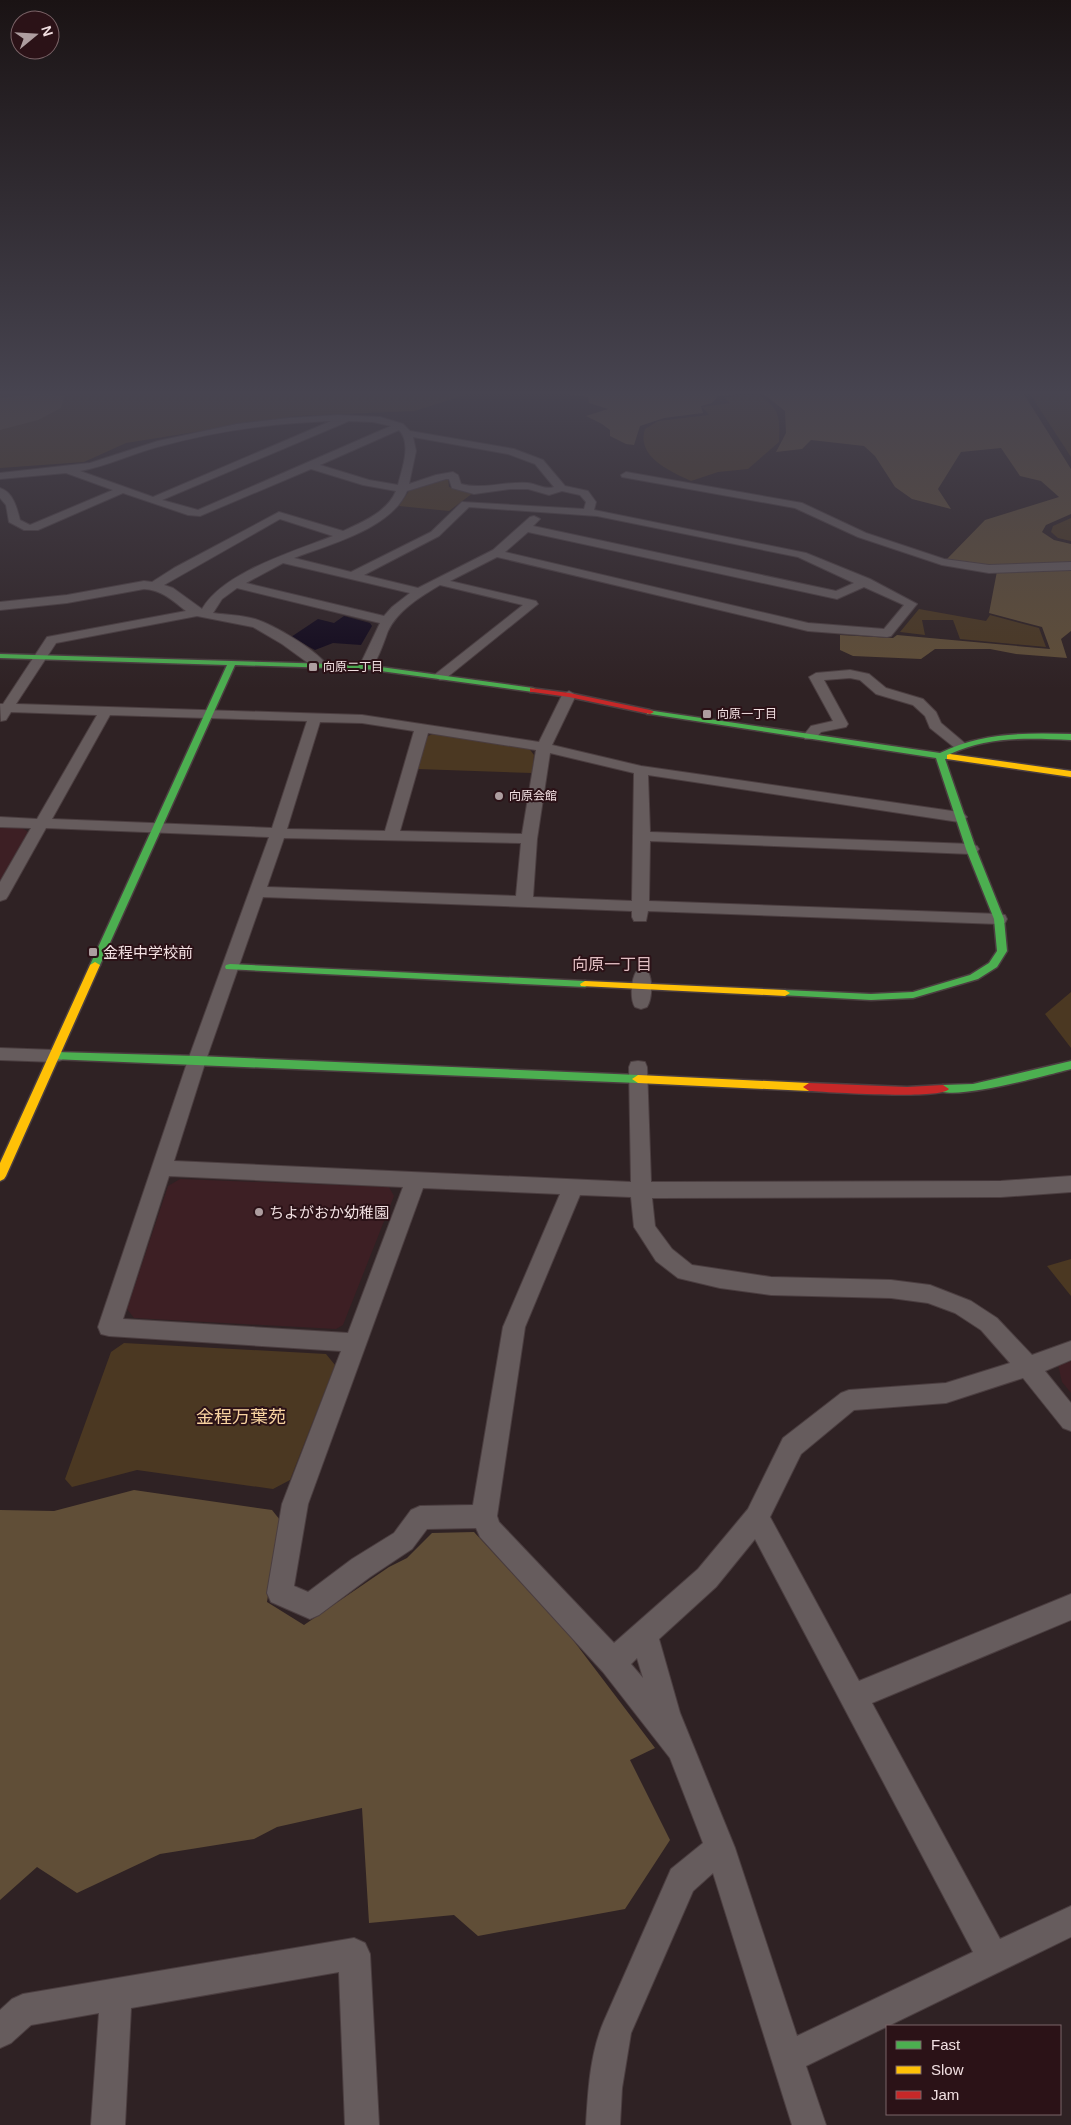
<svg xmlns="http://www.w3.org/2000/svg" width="1071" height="2125" viewBox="0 0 1071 2125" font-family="Arial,'Noto Sans JP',sans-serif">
<rect width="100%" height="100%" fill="#2f2224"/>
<!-- built -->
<path fill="#3d1f24" d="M 0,826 L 21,827 L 28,832 L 0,881 Z
M 180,1179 L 389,1187 L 394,1196 L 343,1325 L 336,1329 L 134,1318 L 127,1309 L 168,1186 Z
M 1071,1361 L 1071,1393 L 1062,1382 L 1058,1365 Z"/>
<!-- green -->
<path fill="#4b3822" d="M 0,391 L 477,391 L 415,411 L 296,416 L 126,443 L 84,462 L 0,468 Z
M 1028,391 L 1071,391 L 1071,457 Z
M 759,394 C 780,411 780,415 779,442 L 748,469 L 718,472 L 691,481 C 670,471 636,457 645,429 L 658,421 L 709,415 L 702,407 L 730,403 L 724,397 Z
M 448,478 L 449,487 L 473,493 L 449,511 L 399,506 L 409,491 Z
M 1071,518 L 1071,541 L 1058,538 L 1051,532 L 1053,526 Z
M 919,609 L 986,621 L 990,615 L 1039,628 L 1046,647 L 960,639 L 953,620 L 922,620 L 925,635 L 900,632 Z
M 433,734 L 528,747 L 534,755 L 532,773 L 417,769 L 425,737 Z
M 1071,992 L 1071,1048 L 1045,1014 Z
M 1071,1259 L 1071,1296 L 1047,1266 Z
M 124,1343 L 326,1354 L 335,1365 L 290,1480 L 273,1489 L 137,1470 L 72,1487 L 65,1479 L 111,1352 Z"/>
<!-- forest -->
<path fill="#604e37" d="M 494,391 L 1022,391 L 1071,469 L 1071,514 L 1046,525 L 1042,532 L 1054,540 L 1071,544 L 1071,631 L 1061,639 L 1067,658 L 1016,654 L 990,649 L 935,649 L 921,659 L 853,656 L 840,650 L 840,635 L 893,638 L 897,635 L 1050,649 L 1042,627 L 989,613 L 998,566 L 947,559 L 985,520 L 1059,497 L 1041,481 L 1020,476 L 1001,448 L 961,452 L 938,489 L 951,509 L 912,499 L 895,487 L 875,456 L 864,446 L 811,440 L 802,449 L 776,452 L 786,433 L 785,411 L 761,392 L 718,396 L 712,403 L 701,406 L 703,413 L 664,418 L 640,426 L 634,445 L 626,444 L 610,436 L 610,430 L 602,424 L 586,416 L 608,409 L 589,403 L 588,397 L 558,393 L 491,393 Z
M 46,393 L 64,396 L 61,408 L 38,420 L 0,430 L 0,398 Z
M 134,1490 L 272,1510 L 280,1520 L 267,1602 L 304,1625 L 389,1567 L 407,1558 L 432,1533 L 474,1532 L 570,1636 L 655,1748 L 630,1760 L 670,1840 L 625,1909 L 478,1936 L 454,1915 L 369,1923 L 362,1808 L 277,1827 L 254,1839 L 160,1854 L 77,1893 L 37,1867 L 0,1900 L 0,1510 L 54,1511 Z"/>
<!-- water -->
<path fill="#11081b" d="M 344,616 L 370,623 L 372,626 L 361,645 L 333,643 L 315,650 L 291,637 L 318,619 L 334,623 Z"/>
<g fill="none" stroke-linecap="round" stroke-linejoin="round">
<defs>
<path id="street" d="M 338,415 L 380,417 L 403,424 L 410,431 L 514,449 L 543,460 L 565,486 L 588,491 L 596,502 L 594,510 L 806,553 L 870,579 L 917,604 L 891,636 L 887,637 L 808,631 L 497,557 L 450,581 L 536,601 L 538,604 L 445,679 L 440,680 L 433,676 L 523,605 L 440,585 C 420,597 398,610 388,631 C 384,641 376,668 366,671 L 359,667 L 380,623 L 237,588 L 222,599 L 213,613 C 227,615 241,615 255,619 C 274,625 315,649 327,665 L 325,668 L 315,668 L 282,644 L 253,627 L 197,616 L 56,643 L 16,704 L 362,715 L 539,742 L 562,695 L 569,691 L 576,695 L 552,745 L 641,766 L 959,812 L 964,814 L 967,817 L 964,820 L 959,822 L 648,775 L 650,832 L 971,844 L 977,846 L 979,849 L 977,852 L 971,854 L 650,841 L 649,901 L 999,914 L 1005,915 L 1007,919 L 1005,923 L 999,924 L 648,911 L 646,921 L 634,921 L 632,917 L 632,911 L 263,897 L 206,1060 L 174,1161 L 631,1182 L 629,1067 L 631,1062 L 638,1061 L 645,1062 L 647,1067 L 651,1182 L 1001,1181 L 1071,1176 L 1071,1192 L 1001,1197 L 652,1198 L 655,1226 L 672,1249 L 692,1265 L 771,1277 L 891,1280 L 930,1285 L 971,1301 L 997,1318 L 1032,1355 L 1071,1341 L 1071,1360 L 1045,1371 L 1071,1403 L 1071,1431 L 1063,1428 L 1023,1378 L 946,1403 L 854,1410 L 801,1454 L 770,1517 L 859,1681 L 1071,1594 L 1071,1620 L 872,1703 L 1000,1939 L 1071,1906 L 1071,1937 L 806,2066 L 826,2125 L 792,2125 L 713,1873 L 693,1891 L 631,2033 L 622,2088 L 620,2125 L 586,2125 C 588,2091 590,2053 604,2021 L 671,1869 L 703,1843 L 670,1758 L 603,1672 L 480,1537 L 476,1528 L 427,1529 L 412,1549 L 370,1577 L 319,1615 L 310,1619 L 271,1602 L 267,1593 L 282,1504 L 341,1351 L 109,1336 L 101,1334 L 98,1327 L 188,1060 L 269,837 L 46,828 L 8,896 L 6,899 L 0,901 L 0,882 L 31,828 L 0,827 L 0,817 L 37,819 L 97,715 L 11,712 L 6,720 L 1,721 L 0,704 L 3,704 L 47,637 L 186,611 C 172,600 162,590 144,589 L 67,603 L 0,610 L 0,602 L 67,595 L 144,581 L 152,582 L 174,568 L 279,512 L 343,531 C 363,522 387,512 396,491 L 363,485 L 311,469 L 200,516 L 188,515 L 123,493 L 38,530 L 24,530 L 9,522 L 6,505 L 0,498 L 0,488 C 13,492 17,508 20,520 L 30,525 L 113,490 L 66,473 L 0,479 L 0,473 L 90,463 L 158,441 L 237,424 L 289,418 ZM 331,421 L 153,497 L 80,471 C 108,466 133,453 161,446 C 216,431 274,423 331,421 ZM 349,421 L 373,422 L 391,426 L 198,510 L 162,500 ZM 399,430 C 412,444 402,468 398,485 L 369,480 L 320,465 ZM 413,437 L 508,454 L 535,464 L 554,487 C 545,490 537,484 528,483 C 505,481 483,490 461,484 L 458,475 L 453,472 L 436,475 L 409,484 L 416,451 ZM 446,479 L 449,479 L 452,488 L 474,494 L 510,489 L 528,489 L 549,495 L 562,491 L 580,495 L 586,502 L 584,509 L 462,502 L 431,532 L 351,572 L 294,558 C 330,544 391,529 407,491 ZM 469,507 L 597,516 L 798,557 L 854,583 L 836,591 L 533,526 L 540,519 L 534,516 L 530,517 L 493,550 L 418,588 L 364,575 L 439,536 ZM 280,519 L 333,536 C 295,551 223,572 202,609 L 173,588 L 164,585 ZM 528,532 L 837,599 L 864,587 L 904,605 L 884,629 L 808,623 L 505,552 ZM 283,563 L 410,593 L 392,607 L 384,616 L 246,583 ZM 110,715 L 307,721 L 272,828 L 52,819 ZM 320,722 L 362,723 L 414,731 L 385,831 L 287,829 ZM 428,733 L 536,750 L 522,834 L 400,831 ZM 550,753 L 634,773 L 632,901 L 533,897 L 537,839 ZM 284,838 L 521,843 L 516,896 L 267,887 ZM 169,1176 L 403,1187 L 348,1333 L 123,1319 ZM 423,1188 L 560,1194 L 503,1327 L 473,1505 L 420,1506 L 411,1510 L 394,1533 L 352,1559 L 308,1592 L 294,1586 L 308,1504 ZM 580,1195 L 631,1197 L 634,1227 L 638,1233 L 656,1261 L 678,1278 L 720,1288 L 771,1295 L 891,1298 L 928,1303 L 955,1313 L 981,1330 L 1010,1363 L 946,1383 L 849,1390 L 841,1393 L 783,1438 L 748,1509 L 698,1569 L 614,1643 L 499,1522 L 497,1516 L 525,1327 ZM 755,1539 L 973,1952 L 797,2036 L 735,1848 L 680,1713 L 659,1639 L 716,1587 ZM 637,1658 L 643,1678 L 631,1664 Z
M 626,472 L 802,503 L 866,533 L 944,559 L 989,565 L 1071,562 L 1071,570 L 989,573 L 942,565 L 858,537 L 795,508 L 622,477 L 621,475 Z
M 850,670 L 869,674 L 886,688 L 923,699 L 936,712 L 941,723 L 967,745 L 965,748 L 955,748 L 930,728 L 925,716 L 913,705 L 876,694 L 860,680 L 850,678 L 824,680 L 848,724 L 846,727 L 821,732 L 815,739 L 805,739 L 803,736 L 811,726 L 833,721 L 809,677 L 816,673 Z
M 642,970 L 648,972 C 653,980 652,1000 647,1007 L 641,1009 L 635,1007 C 630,1000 631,980 636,972 Z
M 0,1048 L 55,1050 L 62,1052 L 64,1056 L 62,1060 L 55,1062 L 0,1060 Z
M 354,1938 L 365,1943 L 370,1954 L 379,2125 L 345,2125 L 339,1972 L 131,2008 L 125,2125 L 91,2125 L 99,2013 L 31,2025 L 11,2043 L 0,2048 L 0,2010 L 12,1999 L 23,1994 Z"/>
<path id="fast" d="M 0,654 L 366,665 L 533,688 L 537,690 L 533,692 L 366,669 L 235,665 L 100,965 L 95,968 L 90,965 L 227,665 L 0,658 Z
M 647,710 L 940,753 C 982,732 1025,733 1071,734 L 1071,740 C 1029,738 989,736 950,754 L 954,757 L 953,759 L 945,759 L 976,849 L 1004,919 L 1007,951 L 997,967 L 978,979 L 913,998 L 871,1000 L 781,995 L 780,993 L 785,990 L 871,994 L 913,992 L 970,975 L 989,963 L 997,951 L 994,919 L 966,849 L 936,758 L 650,714 L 647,714 Z
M 230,964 L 585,981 L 590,984 L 585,987 L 226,969 L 225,967 L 226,965 Z
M 55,1052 L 197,1056 L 638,1075 L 644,1079 L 638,1083 L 51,1059 L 49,1056 Z
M 1071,1061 L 1071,1069 C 1051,1074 948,1103 937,1089 L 943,1085 L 973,1084 Z"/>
<path id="slow" d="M 950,754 L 1071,771 L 1071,777 L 947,759 L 947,755 Z
M 95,962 L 100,965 L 6,1176 L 4,1179 L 0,1181 L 0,1163 L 90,965 Z
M 585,981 L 785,990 L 790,993 L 785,996 L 581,986 L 580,984 Z
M 638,1075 L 809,1083 L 815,1087 L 809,1091 L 638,1083 L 632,1079 Z"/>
<path id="jam" d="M 530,688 L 569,693 L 650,710 L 654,712 L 650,714 L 569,697 L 533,692 L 530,692 Z
M 809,1083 L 907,1087 L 943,1085 L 949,1089 C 940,1100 829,1092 809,1091 L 803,1087 Z"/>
</defs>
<!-- street casing -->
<use href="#street" stroke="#4b3e40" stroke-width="2"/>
<!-- fast casing -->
<use href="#fast" stroke="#4b3e40" stroke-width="3"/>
<!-- slow casing -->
<use href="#slow" stroke="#4b3e40" stroke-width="3"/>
<!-- jam casing -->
<use href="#jam" stroke="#4b3e40" stroke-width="3"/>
<!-- street -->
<use href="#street" fill="#665c5d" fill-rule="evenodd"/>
<!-- fast -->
<use href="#fast" fill="#4caf50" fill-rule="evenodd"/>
<!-- slow -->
<use href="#slow" fill="#ffc107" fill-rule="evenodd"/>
<!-- jam -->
<use href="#jam" fill="#c62828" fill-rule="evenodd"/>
</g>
<!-- sky -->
<linearGradient id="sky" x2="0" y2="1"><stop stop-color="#1a1314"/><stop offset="0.57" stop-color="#474450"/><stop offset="1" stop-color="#474450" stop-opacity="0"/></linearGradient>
<rect width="1071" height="689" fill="url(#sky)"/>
<!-- markers -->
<g fill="#ae9ea0" stroke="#2b1217" stroke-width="2">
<rect x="308" y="662" width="10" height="10" rx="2.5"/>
<rect x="702" y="709" width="10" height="10" rx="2.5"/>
<circle cx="499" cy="796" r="5"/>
<rect x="88" y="947" width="10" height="10" rx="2.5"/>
<circle cx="259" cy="1212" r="5"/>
</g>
<g text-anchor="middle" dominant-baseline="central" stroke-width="4" stroke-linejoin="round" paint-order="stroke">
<!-- far-poi labels -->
<g font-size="12" fill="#f2e0e2" stroke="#2b1217" text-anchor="start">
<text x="323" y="667">向原二丁目</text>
<text x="717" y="714">向原一丁目</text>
<text x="509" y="796">向原会館</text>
</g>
<!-- poi labels -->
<g font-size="15" fill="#f2e0e2" stroke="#2b1217" text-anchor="start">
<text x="103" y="952">金程中学校前</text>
<text x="269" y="1212">ちよがおか幼稚園</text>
</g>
<!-- neighbourhood labels -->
<g font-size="16" fill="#e1bec2" stroke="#2b1217">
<text x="612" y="964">向原一丁目</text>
</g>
<!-- near-park labels -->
<g font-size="18" fill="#f7d29f" stroke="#2b1217">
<text x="241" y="1417">金程万葉苑</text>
</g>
</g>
<!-- legend -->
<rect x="886" y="2025" width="175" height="90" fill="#2b1217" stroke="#7b6468"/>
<rect x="896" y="2041" width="25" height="8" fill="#4caf50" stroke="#7b6468"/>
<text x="931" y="2050" font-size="15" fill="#f2e0e2">Fast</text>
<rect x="896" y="2066" width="25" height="8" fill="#ffc107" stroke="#7b6468"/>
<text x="931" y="2075" font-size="15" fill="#f2e0e2">Slow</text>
<rect x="896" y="2091" width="25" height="8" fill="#c62828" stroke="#7b6468"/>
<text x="931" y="2100" font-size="15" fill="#f2e0e2">Jam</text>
<!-- north arrow -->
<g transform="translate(35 35) rotate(72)"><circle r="24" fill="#2b1217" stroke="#7b6468"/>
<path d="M0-4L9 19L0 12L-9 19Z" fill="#ae9ea0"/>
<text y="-8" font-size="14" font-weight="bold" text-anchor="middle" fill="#f2e0e2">N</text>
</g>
</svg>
